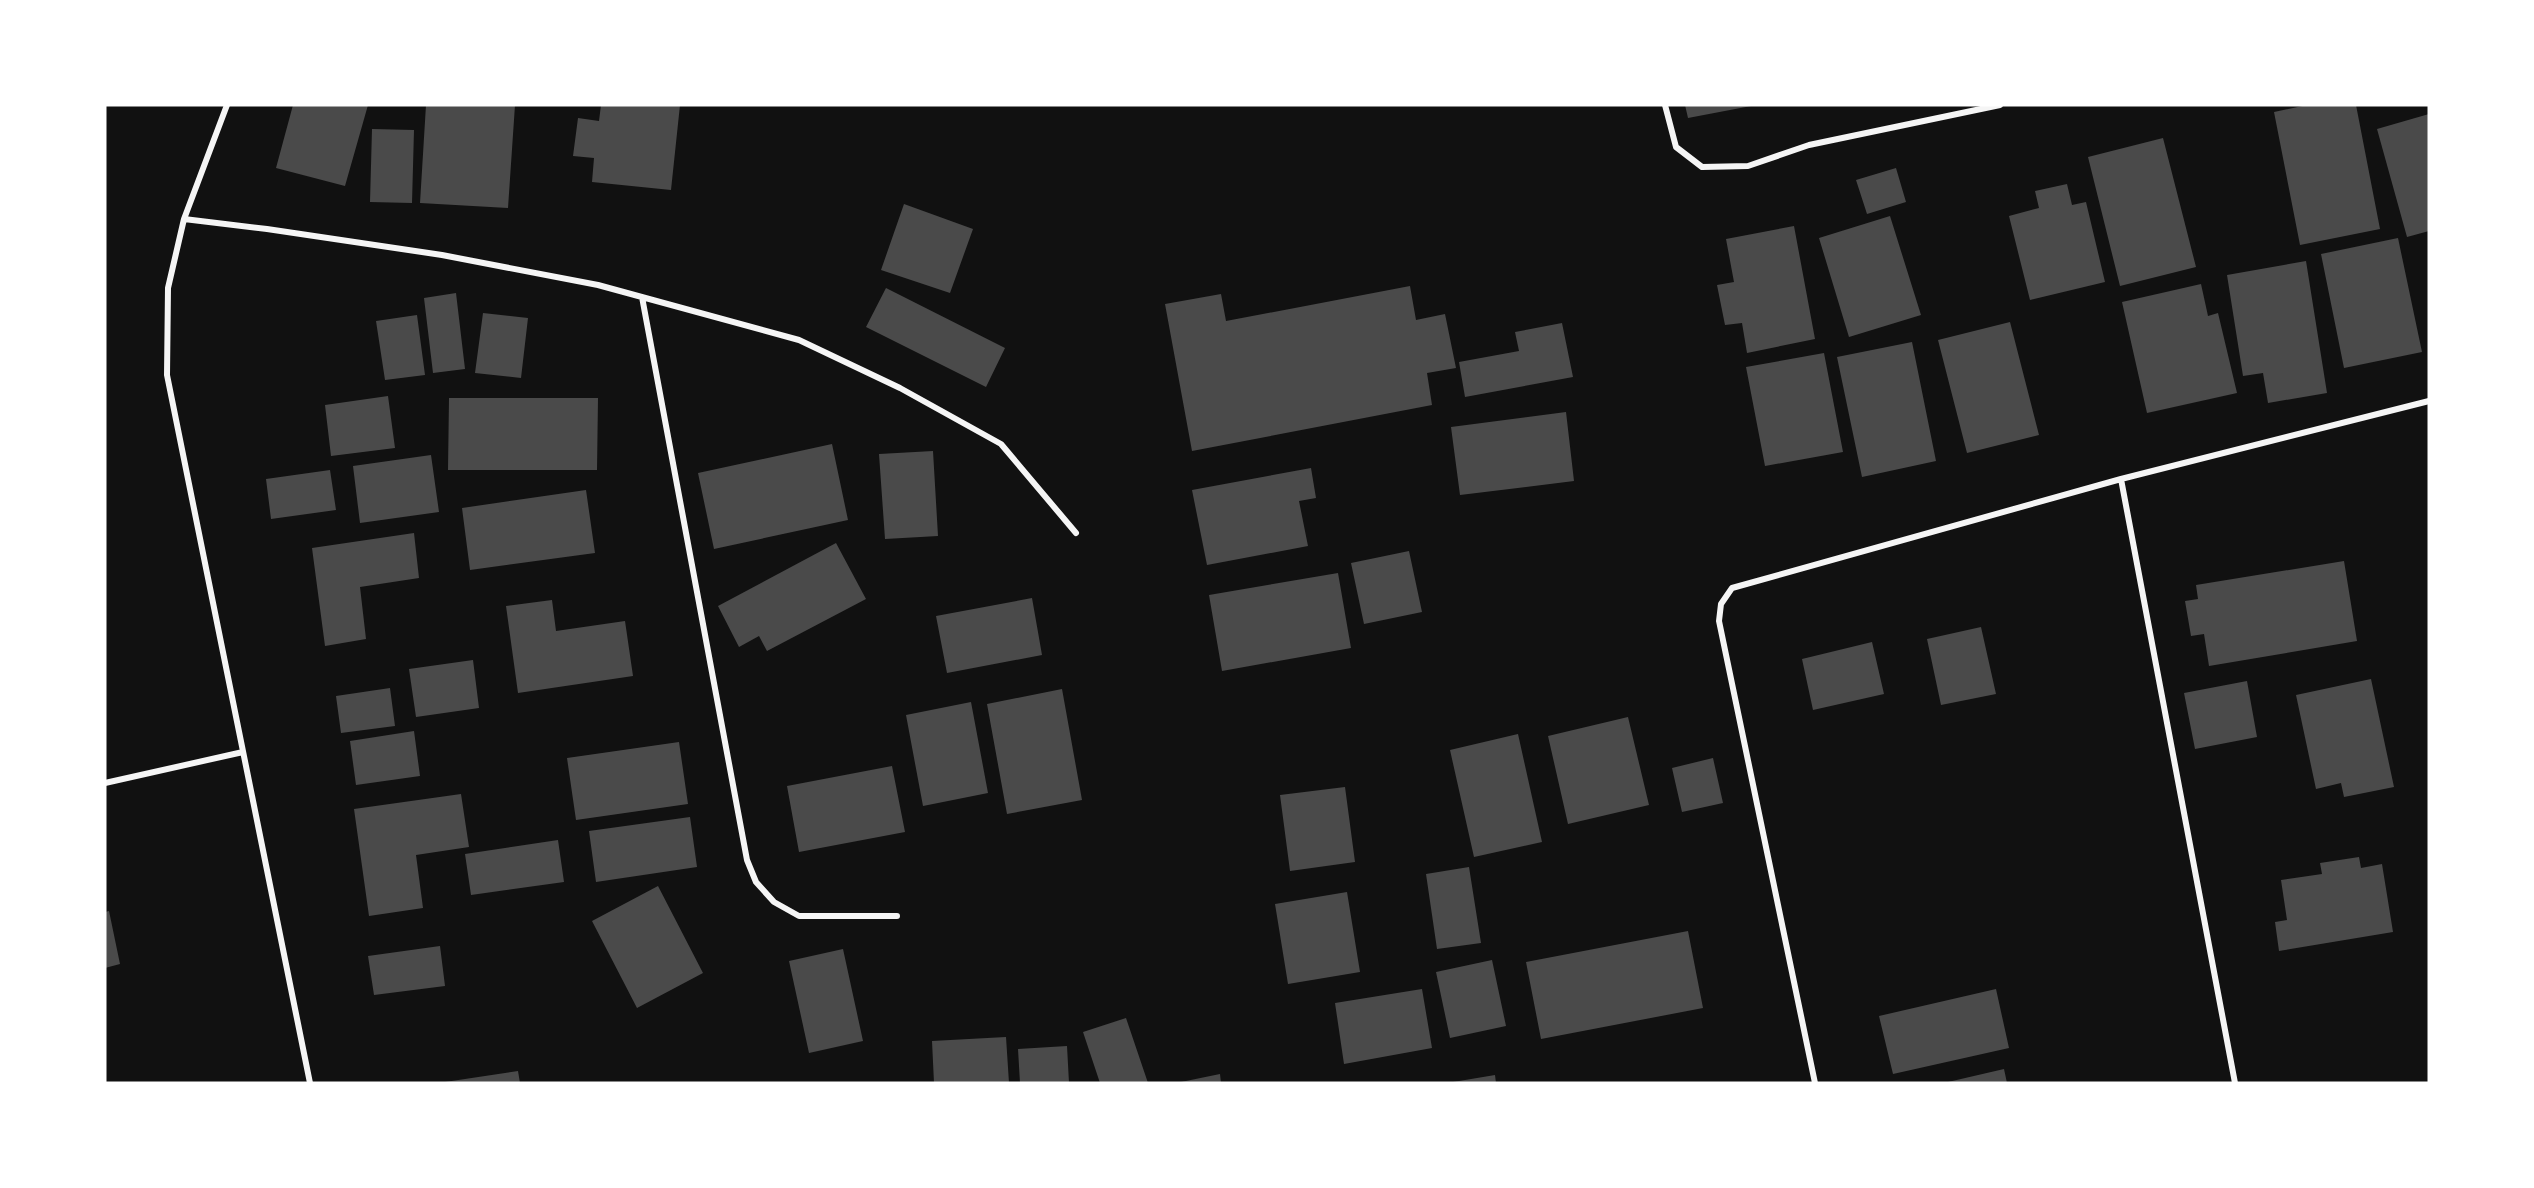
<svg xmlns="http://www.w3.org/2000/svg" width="2534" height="1188" viewBox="0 0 2534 1188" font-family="'IBM Plex Serif',serif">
<rect width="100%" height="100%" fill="#111"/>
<!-- building -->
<path fill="#4a4a4a" d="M 293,105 L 368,105 L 345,186 L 276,168 Z
M 426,105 L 515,105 L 508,208 L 420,203 Z
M 601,105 L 680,105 L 671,190 L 592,182 L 594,158 L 573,156 L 578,118 L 599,121 Z
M 1685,105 L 1751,105 L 1751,106 L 1688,118 Z
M 2307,105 L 2356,105 L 2380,229 L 2300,245 L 2274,112 Z
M 2429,114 L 2429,231 L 2407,237 L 2377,129 Z
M 372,129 L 414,130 L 412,203 L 370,202 Z
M 2163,138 L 2196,267 L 2120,286 L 2088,157 Z
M 1896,168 L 1906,202 L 1867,214 L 1856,180 Z
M 2067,184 L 2072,205 L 2086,202 L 2105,282 L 2030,300 L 2009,216 L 2039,208 L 2035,191 Z
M 904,204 L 973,229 L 950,293 L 881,270 Z
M 1890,216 L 1921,315 L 1849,337 L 1819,238 Z
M 1794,226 L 1815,339 L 1747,353 L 1742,323 L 1725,325 L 1717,285 L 1734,282 L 1726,239 Z
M 2398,238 L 2422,352 L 2344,368 L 2321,254 Z
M 2306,261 L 2327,393 L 2268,403 L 2263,373 L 2243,376 L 2227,275 Z
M 2201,284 L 2208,316 L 2218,313 L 2237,393 L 2147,413 L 2122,302 Z
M 1410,286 L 1416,320 L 1445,314 L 1456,368 L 1427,373 L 1432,405 L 1192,451 L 1165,304 L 1221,294 L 1226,321 Z
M 886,288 L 1005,348 L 986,387 L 866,327 Z
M 456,293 L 465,369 L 433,373 L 424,298 Z
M 483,313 L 528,318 L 521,378 L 475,373 Z
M 417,315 L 425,375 L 385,380 L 376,321 Z
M 2010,322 L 2039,435 L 1967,453 L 1938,340 Z
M 1562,323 L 1573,377 L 1465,397 L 1459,362 L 1519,351 L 1515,332 Z
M 1912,342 L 1936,461 L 1862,477 L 1837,357 Z
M 1824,353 L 1843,452 L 1765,466 L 1746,367 Z
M 388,396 L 395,448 L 331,456 L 325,405 Z
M 449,398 L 598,398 L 597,470 L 448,470 Z
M 1566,412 L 1574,481 L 1460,495 L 1451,427 Z
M 832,444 L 848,520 L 714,549 L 698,473 Z
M 933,451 L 938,536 L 885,539 L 879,454 Z
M 431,455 L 439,512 L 360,523 L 353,466 Z
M 1311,468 L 1316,498 L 1299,501 L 1308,546 L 1207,565 L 1192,490 Z
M 330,470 L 336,510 L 271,519 L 266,479 Z
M 586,490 L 595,553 L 470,570 L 462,508 Z
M 414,533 L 419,578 L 360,587 L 366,639 L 325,646 L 312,548 Z
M 836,543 L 866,599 L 767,651 L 759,636 L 739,647 L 718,606 Z
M 1409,551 L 1422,612 L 1364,624 L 1351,563 Z
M 2344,561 L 2357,641 L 2209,666 L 2204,634 L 2191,636 L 2185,601 L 2198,599 L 2196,585 Z
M 1338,573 L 1351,648 L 1222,671 L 1209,595 Z
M 1032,598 L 1042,655 L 947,673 L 936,616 Z
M 552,600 L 556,631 L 625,621 L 633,676 L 518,693 L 506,606 Z
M 1981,627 L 1996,694 L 1941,705 L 1927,639 Z
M 1872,642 L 1884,694 L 1813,710 L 1802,659 Z
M 473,660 L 479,708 L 416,717 L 409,669 Z
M 2371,679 L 2394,787 L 2344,797 L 2341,783 L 2316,789 L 2296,695 Z
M 2247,681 L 2257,737 L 2195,749 L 2184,693 Z
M 390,688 L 395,726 L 341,733 L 336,696 Z
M 1062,689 L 1082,800 L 1007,814 L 987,704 Z
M 971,702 L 988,793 L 923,806 L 906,715 Z
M 1628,717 L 1649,805 L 1568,824 L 1548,736 Z
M 414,731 L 420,776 L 356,785 L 350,741 Z
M 1518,734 L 1542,842 L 1474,857 L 1450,750 Z
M 679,742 L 688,804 L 576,820 L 567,758 Z
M 1713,758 L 1723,803 L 1682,812 L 1672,768 Z
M 892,766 L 905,832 L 799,852 L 787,786 Z
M 1345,787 L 1355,862 L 1290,871 L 1280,795 Z
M 461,794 L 469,847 L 416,855 L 423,908 L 369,916 L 354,809 Z
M 690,817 L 697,867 L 596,882 L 589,831 Z
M 558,840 L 564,882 L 471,895 L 465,854 Z
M 2359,857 L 2361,868 L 2382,864 L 2393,932 L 2279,951 L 2275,922 L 2287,920 L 2281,880 L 2322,874 L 2320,863 Z
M 1469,867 L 1481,943 L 1437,949 L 1426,874 Z
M 658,886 L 703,973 L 637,1008 L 592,921 Z
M 1347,892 L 1360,972 L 1288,984 L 1275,904 Z
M 109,911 L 120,964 L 105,968 L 105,912 Z
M 1688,931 L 1703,1008 L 1541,1039 L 1526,962 Z
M 440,946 L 445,986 L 374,995 L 368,956 Z
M 843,949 L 863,1041 L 809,1053 L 789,961 Z
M 1492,960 L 1506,1026 L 1450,1038 L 1436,972 Z
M 1422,989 L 1432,1048 L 1344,1064 L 1335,1003 Z
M 1996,989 L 2009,1048 L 1893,1074 L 1879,1016 Z
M 1126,1018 L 1148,1083 L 1100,1083 L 1083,1032 Z
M 1006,1037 L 1009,1083 L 934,1083 L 932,1041 Z
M 1067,1046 L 1069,1083 L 1020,1083 L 1018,1049 Z
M 2004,1069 L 2007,1083 L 1948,1083 L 1948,1082 Z
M 518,1071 L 520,1083 L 445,1083 L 445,1082 Z
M 1220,1074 L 1221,1083 L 1181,1083 L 1181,1082 Z
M 1495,1075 L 1496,1083 L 1453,1083 L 1453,1082 Z"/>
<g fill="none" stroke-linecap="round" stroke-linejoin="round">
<!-- minor -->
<path stroke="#f5f5f5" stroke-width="6" d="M 227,105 L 184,219 L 168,288 L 167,375 L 310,1083
M 1665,105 L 1676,147 L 1702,167 L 1748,166 L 1809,145 L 2000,105
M 184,219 L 267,229 L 442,255 L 598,285 L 799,340 L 900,388 L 1001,444 L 1076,533
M 642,297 L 747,860 L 756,882 L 774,902 L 799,916 L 897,916
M 2121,479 L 2235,1083
M 105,783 L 243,752
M 1815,1083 L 1719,621 L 1721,604 L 1732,588 L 2121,479 L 2429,401"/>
</g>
<!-- border -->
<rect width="2534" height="1188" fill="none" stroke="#ffffff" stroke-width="213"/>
</svg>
